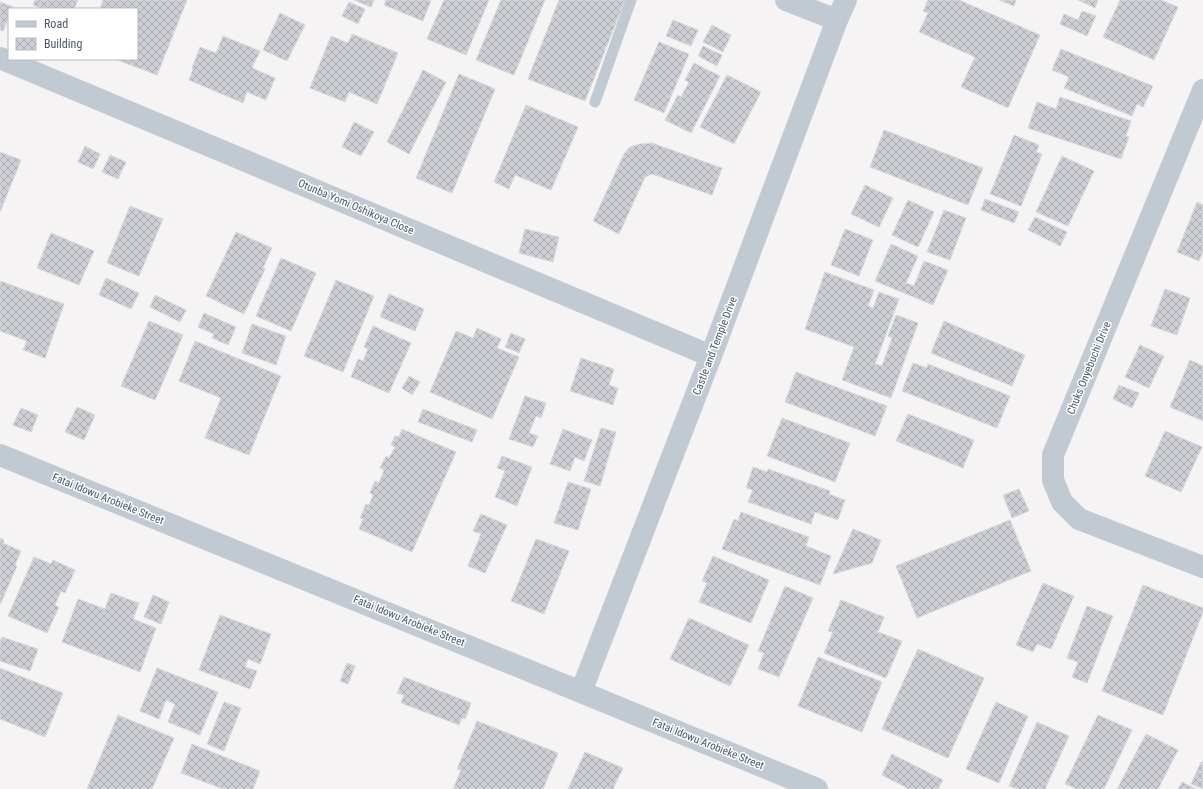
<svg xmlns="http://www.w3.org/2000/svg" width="1203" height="789" viewBox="0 0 1203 789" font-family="'Roboto Condensed',sans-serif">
<defs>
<pattern id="building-cross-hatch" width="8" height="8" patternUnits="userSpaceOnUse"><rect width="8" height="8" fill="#cdcfd5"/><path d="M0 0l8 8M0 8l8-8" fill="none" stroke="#a8abb0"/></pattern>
</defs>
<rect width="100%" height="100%" fill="#f5f3f3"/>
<!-- building -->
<path fill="url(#building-cross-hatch)" stroke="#d7d9de" d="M 35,0 L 78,0 L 74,9 L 44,9 L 33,5 Z
M 103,0 L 187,0 L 157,75 L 115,59 L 137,59 L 137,9 L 100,9 Z
M 354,0 L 374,0 L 371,7 Z
M 386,0 L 431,0 L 423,21 L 384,5 Z
M 444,0 L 489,0 L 466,55 L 427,39 Z
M 501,0 L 545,0 L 514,75 L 476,60 Z
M 559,0 L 625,0 L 585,101 L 528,79 Z
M 928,0 L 959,0 L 1040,35 L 1008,108 L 961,87 L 975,57 L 919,32 L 928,13 L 923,11 Z
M 999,0 L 1016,0 L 1014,6 Z
M 1078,0 L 1098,0 L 1095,8 Z
M 1120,0 L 1161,0 L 1178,7 L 1154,60 L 1103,37 Z
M 0,2 L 13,7 L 13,9 L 9,9 L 9,17 L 3,31 L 0,30 Z
M 349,2 L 365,9 L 358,24 L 342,16 Z
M 1082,11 L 1096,16 L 1087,36 L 1060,24 L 1064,14 L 1078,20 Z
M 280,13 L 305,25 L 287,61 L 263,50 Z
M 673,20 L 698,30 L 691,46 L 666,36 Z
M 712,25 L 731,35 L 723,52 L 703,42 Z
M 352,34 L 398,53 L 377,104 L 349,92 L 345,102 L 310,88 L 331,36 L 348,43 Z
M 223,36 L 260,51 L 252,68 L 275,78 L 266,100 L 247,92 L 243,103 L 189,80 L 193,69 L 192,68 L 200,47 L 216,53 Z
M 659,42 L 689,54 L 664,113 L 634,100 Z
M 703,46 L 722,55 L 717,66 L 698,56 Z
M 1061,49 L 1153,86 L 1143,107 L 1137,104 L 1132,116 L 1064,88 L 1069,77 L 1052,70 Z
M 694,63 L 720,76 L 691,133 L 665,120 L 678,95 L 681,97 L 689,82 L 685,80 Z
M 423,70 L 446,82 L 409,154 L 387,142 Z
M 459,74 L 495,89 L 452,193 L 416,178 Z
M 727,75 L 761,92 L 734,144 L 700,127 Z
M 1060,97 L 1131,121 L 1126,136 L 1129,137 L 1121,159 L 1028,128 L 1037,102 L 1056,109 Z
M 526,105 L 578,127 L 551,190 L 515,175 L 509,189 L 494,182 Z
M 354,122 L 374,132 L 361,156 L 342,147 Z
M 884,130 L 983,168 L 968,205 L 870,167 Z
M 1014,135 L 1039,145 L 1036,152 L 1042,154 L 1021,206 L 990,194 Z
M 652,143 L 722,168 L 712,195 L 652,174 L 645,177 L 619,234 L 593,221 L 624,154 L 630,147 L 640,144 Z
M 85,146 L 100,154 L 93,169 L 78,162 Z
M 0,152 L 21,160 L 0,212 Z
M 110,155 L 126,162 L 118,179 L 102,172 Z
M 1062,156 L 1094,171 L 1068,226 L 1036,212 Z
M 865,185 L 893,198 L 879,227 L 851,214 Z
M 985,199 L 1019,212 L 1014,223 L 981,210 Z
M 908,200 L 934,212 L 918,247 L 892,235 Z
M 1197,202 L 1203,205 L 1203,251 L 1199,261 L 1177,252 Z
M 130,206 L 163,219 L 139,276 L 107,263 Z
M 944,210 L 966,218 L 950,260 L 927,252 Z
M 1035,217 L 1067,232 L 1060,246 L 1028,230 Z
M 525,229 L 559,237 L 553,262 L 519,253 Z
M 845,229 L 873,240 L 859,276 L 831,265 Z
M 236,232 L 272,248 L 263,268 L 265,269 L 244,314 L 206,296 Z
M 51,233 L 94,251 L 79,285 L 37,268 Z
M 891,244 L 918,256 L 906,283 L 914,286 L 924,261 L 948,270 L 933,305 L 875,281 Z
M 281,258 L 316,273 L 291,331 L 256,316 Z
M 825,272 L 874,290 L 868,306 L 873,308 L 879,292 L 899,299 L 875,364 L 882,366 L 892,338 L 888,336 L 896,315 L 918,323 L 891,398 L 842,380 L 854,347 L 805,329 Z
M 106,278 L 139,293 L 131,309 L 99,295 Z
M 336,280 L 374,296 L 343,372 L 304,356 Z
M 0,281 L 64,304 L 45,358 L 23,350 L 27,341 L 0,331 Z
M 1165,289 L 1190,298 L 1177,335 L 1151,326 Z
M 389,294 L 424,309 L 415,331 L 380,317 Z
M 155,295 L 186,310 L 180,322 L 150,307 Z
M 204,313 L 236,327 L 228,345 L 212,338 L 214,334 L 198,327 Z
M 149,321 L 183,335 L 155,400 L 121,386 Z
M 944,321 L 1025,355 L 1012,386 L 931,353 Z
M 252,324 L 286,336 L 276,365 L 242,353 Z
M 373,326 L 411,343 L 389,393 L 351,377 L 358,359 L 363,361 L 368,349 L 364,347 Z
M 477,328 L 501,339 L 497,348 L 519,357 L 492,419 L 430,392 L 456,331 L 473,338 Z
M 511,333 L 525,339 L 519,353 L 505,347 Z
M 195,341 L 281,376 L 249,455 L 205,438 L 221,398 L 179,381 Z
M 1140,345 L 1164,356 L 1149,388 L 1125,377 Z
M 581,358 L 614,369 L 609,385 L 618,388 L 613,405 L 570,391 Z
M 1190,360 L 1203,366 L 1203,421 L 1170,407 Z
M 913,363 L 927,368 L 928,364 L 1010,396 L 997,428 L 902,391 Z
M 796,372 L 887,406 L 875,436 L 785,402 Z
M 409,376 L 420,382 L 412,395 L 402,388 Z
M 1119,385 L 1139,393 L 1132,408 L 1113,399 Z
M 525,396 L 546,403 L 541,418 L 536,416 L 529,433 L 538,436 L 533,447 L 509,439 Z
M 77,407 L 95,415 L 84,440 L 65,432 Z
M 21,408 L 38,415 L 31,432 L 13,425 Z
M 423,409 L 477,430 L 472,442 L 418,422 Z
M 908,414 L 974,440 L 963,468 L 896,441 Z
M 782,418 L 850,443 L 835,482 L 767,456 Z
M 601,428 L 616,432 L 600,486 L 584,481 Z
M 402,429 L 456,452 L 412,552 L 359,529 L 363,519 L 360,518 L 366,504 L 369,505 L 373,495 L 370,493 L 375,481 L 379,483 L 384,470 L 380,468 L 386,456 L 389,458 L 395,447 L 391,445 L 395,436 L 399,437 Z
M 563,429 L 592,440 L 584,461 L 575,457 L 570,471 L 550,464 Z
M 1165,431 L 1202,447 L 1181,492 L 1145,476 Z
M 502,456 L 532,467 L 517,506 L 495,497 L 505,471 L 497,468 Z
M 753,467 L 767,472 L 768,469 L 830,491 L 829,494 L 845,500 L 838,520 L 815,512 L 811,524 L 748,502 L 753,490 L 746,488 Z
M 568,482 L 591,489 L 578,530 L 554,523 Z
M 1019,489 L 1029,511 L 1012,518 L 1003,495 Z
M 741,512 L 809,537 L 806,546 L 831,556 L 820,585 L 722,549 L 734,519 L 738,521 Z
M 481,514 L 507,525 L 485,573 L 468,566 L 481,534 L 473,531 Z
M 1010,520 L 1031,571 L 917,618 L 896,566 Z
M 853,529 L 881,540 L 872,563 L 833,574 Z
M 0,538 L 4,540 L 3,543 L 21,551 L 15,565 L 17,566 L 0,605 Z
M 536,539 L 569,551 L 544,614 L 511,601 Z
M 713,556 L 769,580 L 751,623 L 699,602 L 707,583 L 702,581 Z
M 34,557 L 51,564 L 53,560 L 75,570 L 65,593 L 61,591 L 55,605 L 59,607 L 47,633 L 8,616 Z
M 1043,583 L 1074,596 L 1051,649 L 1037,644 L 1033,652 L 1016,645 Z
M 1143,585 L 1203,608 L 1203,612 L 1163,715 L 1102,691 Z
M 785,586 L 813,598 L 779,677 L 758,669 L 764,653 L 758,651 Z
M 111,593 L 139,603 L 133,619 L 156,628 L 140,672 L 62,642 L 78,599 L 105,609 Z
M 153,595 L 169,602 L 161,624 L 144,617 Z
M 841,600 L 884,617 L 878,632 L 902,641 L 886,678 L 824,653 L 833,632 L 828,631 Z
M 1087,606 L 1113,616 L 1087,683 L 1072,677 L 1078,662 L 1067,658 Z
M 220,615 L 271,634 L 260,664 L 248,659 L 245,667 L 257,671 L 250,689 L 199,670 Z
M 689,618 L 749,645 L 730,686 L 670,659 Z
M 2,637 L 38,649 L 30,671 L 0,661 L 0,642 Z
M 918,649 L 984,678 L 948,758 L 882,729 Z
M 818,657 L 882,682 L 862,732 L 798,706 Z
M 347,663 L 355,666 L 348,684 L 340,681 Z
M 0,668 L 63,693 L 45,737 L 0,719 Z
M 157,668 L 218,692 L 200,735 L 168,722 L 175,704 L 166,700 L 159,719 L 140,711 Z
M 404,677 L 471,703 L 465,719 L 462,718 L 459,725 L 401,703 L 404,695 L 397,693 Z
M 224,702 L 241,708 L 224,751 L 207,744 Z
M 996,702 L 1028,716 L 999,783 L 966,769 Z
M 118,715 L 174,738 L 152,789 L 87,789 Z
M 1098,715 L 1132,730 L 1104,789 L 1077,789 L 1065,784 Z
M 477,721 L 558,753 L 543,789 L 453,789 L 461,770 L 457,769 Z
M 1037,722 L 1069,736 L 1045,789 L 1017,789 L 1009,786 Z
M 1146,734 L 1178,750 L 1158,789 L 1117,789 Z
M 192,744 L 260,771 L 253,789 L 223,789 L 181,773 Z
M 585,752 L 623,768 L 613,789 L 568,789 Z
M 892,754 L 943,780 L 938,789 L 909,789 L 882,775 Z
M 1201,762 L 1203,762 L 1203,789 L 1191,784 Z
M 1182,782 L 1196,789 L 1178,789 Z"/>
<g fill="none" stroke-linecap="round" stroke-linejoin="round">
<!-- lane -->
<path stroke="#c1cad2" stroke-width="11" d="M 595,102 L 631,0"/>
<!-- street -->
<path stroke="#c1cad2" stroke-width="22" d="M 786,0 L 837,20
M 0,58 L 711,356
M 1203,90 L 1053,455 L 1053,480 L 1062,502 L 1079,519 L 1203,567
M 0,455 L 581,692 L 817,789
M 581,692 L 711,356 L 837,20 L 846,0"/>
</g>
<g text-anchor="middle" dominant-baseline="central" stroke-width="3" stroke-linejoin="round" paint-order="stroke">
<!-- street labels -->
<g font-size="11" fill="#4a5661" stroke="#fff">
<text transform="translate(356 207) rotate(23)">Otunba Yomi Oshikoya Close</text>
<text transform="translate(715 346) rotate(-69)">Castle and Temple Drive</text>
<text transform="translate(1089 368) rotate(-68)">Chuks Onyebuchi Drive</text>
<text transform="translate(108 499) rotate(22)">Fatai Idowu Arobieke Street</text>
<text transform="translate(409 621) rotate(22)">Fatai Idowu Arobieke Street</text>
<text transform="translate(708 744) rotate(22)">Fatai Idowu Arobieke Street</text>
</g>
</g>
<!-- legend -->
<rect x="8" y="8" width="130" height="52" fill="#ffffff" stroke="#b7bbc0"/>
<rect x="16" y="21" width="20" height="6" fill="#c1cad2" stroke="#b7bbc0"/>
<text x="44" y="28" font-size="12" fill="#4a5661">Road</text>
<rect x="16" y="38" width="20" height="12" fill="url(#building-cross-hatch)" stroke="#b7bbc0"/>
<text x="44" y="48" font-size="12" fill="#4a5661">Building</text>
</svg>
